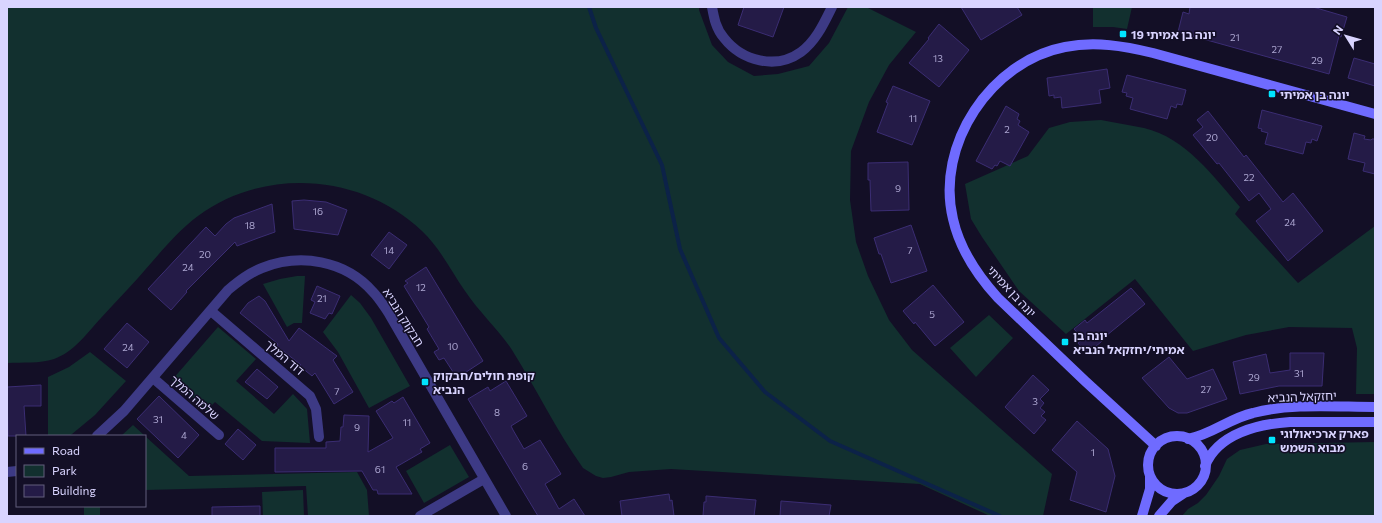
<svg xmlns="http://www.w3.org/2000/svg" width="1382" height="523" viewBox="0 0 1382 523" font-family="Commissioner,'Noto Sans Hebrew',sans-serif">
<rect width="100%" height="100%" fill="#130f26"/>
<!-- green -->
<path fill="#12302f" d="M 7,7 L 699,7 L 699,10 L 712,45 L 728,62 L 754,76 L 778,74 L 809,66 L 829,43 L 848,7 L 866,7 L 916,32 L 889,65 L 869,102 L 851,151 L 850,200 L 856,242 L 868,276 L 889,320 L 912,350 L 1052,474 L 1043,516 L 990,516 L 920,484 L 671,469 L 629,472 L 611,477 L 603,478 L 596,476 L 583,468 C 556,430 536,388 512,350 C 498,329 479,312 465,291 C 451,271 440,248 422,231 C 363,174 265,166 198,216 C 175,233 157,257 138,278 C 126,291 113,305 101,318 C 87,333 74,352 54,359 C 39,364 23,362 7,363 Z
M 1093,7 L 1132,7 L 1127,29 L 1113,27 L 1093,27 Z
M 1101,120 C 1115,123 1130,125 1144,128 C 1186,138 1213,176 1240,207 L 1235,214 L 1298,283 L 1375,226 L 1375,394 L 1356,394 L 1357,348 L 1352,328 L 1289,327 L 1246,335 L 1193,351 L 1135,279 L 1066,334 L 1019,291 L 982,237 L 971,219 L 965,184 L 1028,156 L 1049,128 L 1070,122 Z
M 297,276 L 305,276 L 302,323 L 294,323 L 287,327 L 263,284 L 280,279 Z
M 351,295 L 360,303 L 371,318 L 410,386 L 369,408 L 338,352 L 323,332 Z
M 989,315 L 1013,338 L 976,377 L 950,348 Z
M 218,327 L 256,359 L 236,381 L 274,414 L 293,394 L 307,409 L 310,443 L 262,441 L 215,402 L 207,410 L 172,380 Z
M 90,352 L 126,381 L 95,415 L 72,434 L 69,436 L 48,436 L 48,377 L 69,367 Z
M 133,425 L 145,436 L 121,436 Z
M 145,436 L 189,476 L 357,472 L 367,490 L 369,516 L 308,516 L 306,486 L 145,490 Z
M 1375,442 L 1375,516 L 1182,516 L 1188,509 L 1198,503 L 1206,495 L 1219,476 L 1227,459 L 1240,450 L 1266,444 Z
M 450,445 L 469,477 L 424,503 L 406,471 Z
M 303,490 L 304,516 L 263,516 L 262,492 Z
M 84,506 L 100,506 L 100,516 L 84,516 Z"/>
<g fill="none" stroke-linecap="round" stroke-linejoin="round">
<!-- stream -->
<path stroke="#0c2248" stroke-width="4" d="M 589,7 L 596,28 L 662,165 L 680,249 L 719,338 L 765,392 L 830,441 L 1000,516"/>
</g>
<!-- building -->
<path fill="#241b47" stroke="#3b2d73" d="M 744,7 L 784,7 L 773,37 L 738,25 Z
M 961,7 L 1017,7 L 1022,15 L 981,40 Z
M 1190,7 L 1313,7 L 1347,17 L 1341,37 L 1339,36 L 1329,74 L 1178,32 L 1183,12 L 1189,14 Z
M 939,24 L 969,50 L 939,87 L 909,63 L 929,39 L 928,38 Z
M 1354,58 L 1375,64 L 1375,86 L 1348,78 Z
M 1107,69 L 1110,88 L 1099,90 L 1101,103 L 1062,108 L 1061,97 L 1054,98 L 1054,95 L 1049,96 L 1047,78 Z
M 1127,75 L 1186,90 L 1182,105 L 1177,104 L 1176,108 L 1171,106 L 1167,119 L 1130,109 L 1133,98 L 1126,96 L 1127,93 L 1122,92 Z
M 893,86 L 930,101 L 912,145 L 877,132 L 888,103 L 886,102 Z
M 1006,106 L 1019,114 L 1017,119 L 1020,121 L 1018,125 L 1029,132 L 1010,166 L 1000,161 L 997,166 L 995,165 L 992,169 L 976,161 Z
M 1262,110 L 1322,126 L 1317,141 L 1312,139 L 1311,143 L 1306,142 L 1303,154 L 1265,144 L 1268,133 L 1261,131 L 1262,129 L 1258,128 Z
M 1208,111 L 1244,157 L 1246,155 L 1283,202 L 1293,193 L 1323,231 L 1288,261 L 1256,221 L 1271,209 L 1259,193 L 1249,201 L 1219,163 L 1217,164 L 1193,135 L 1203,127 L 1197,120 Z
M 1354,133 L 1365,136 L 1364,139 L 1371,140 L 1372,139 L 1375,139 L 1375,174 L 1363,171 L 1365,163 L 1348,159 Z
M 908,162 L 909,210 L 871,211 L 870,180 L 868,180 L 868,163 Z
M 304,200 L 326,202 L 347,210 L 338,235 L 294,229 L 292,201 Z
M 272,204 L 275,232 L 258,238 L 237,246 L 235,242 L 186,291 L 187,292 L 171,310 L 148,289 L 206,227 L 215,236 L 226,224 L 234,218 Z
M 911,225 L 927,271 L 891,283 L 881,254 L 879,254 L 874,238 Z
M 389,232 L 407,245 L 389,269 L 371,255 Z
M 426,267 L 483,361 L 457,378 L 444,358 L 439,360 L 434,352 L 439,349 L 427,329 L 429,327 L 404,286 L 408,283 L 405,281 Z
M 933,285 L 964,322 L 935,346 L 915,322 L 914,324 L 903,311 Z
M 317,286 L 340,296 L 332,314 L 329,313 L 325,319 L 310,313 L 315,302 L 311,300 Z
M 1131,288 L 1145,304 L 1101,340 L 1102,341 L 1087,354 L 1078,343 L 1083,339 L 1074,329 L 1085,320 L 1087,323 Z
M 259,296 L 265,301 L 289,341 L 299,328 L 337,356 L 333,360 L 353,392 L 334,404 L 315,373 L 312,376 L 300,366 L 301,365 L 277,346 L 278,344 L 240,313 L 248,303 Z
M 127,323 L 149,342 L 127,368 L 104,349 Z
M 1290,353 L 1324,353 L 1322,386 L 1279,386 L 1240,394 L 1233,362 L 1266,354 L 1270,373 L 1290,370 Z
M 1169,357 L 1187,379 L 1213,369 L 1227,399 L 1187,413 L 1178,413 L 1169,408 L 1142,378 Z
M 257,369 L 278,387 L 267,399 L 245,382 Z
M 1033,375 L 1049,390 L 1040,399 L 1044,403 L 1040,408 L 1045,412 L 1041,416 L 1046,420 L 1034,434 L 1005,407 Z
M 506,381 L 527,416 L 511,426 L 513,430 L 524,449 L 540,440 L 561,474 L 545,484 L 559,509 L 574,499 L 585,516 L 538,516 L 468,399 L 488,387 L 490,391 Z
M 41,385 L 41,406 L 24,406 L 26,436 L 8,436 L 7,387 Z
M 159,396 L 199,435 L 178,458 L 137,419 Z
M 403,397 L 430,443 L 420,449 L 422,452 L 396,467 L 412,494 L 378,494 L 377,490 L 373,490 L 362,471 L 275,472 L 275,448 L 326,448 L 326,442 L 340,441 L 341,427 L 343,427 L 344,415 L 369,416 L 368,452 L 393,438 L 376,411 L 392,401 L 394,403 Z
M 1077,421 L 1108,449 L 1115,476 L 1106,512 L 1070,500 L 1077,472 L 1052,450 Z
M 238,429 L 256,445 L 243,460 L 225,444 Z
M 669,494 L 670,501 L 672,500 L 674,516 L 622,516 L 620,501 Z
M 706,496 L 756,500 L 754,516 L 703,516 L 704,502 L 706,502 Z
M 781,501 L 831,505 L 829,516 L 780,516 Z
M 260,506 L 260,516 L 212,516 L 212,507 Z"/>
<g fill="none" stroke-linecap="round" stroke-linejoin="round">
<!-- street -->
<path stroke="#3d3a85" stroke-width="10" d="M 712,7 C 714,18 716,29 724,38 C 742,61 776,70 801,52 C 816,41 824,23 832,7
M 211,311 L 310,396 L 316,409 L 319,437
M 153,378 L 219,435
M 97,436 L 124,411 L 228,290 C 239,281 249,273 262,268 C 300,253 345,260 373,292 C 379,298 383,305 388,312 L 506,516
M 7,472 L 17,471
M 420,516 L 484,479"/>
<!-- secondary -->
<path stroke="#6f6bff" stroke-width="10" d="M1148 465a29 29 0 1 1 58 0a29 29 0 1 1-58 0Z
M 1188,439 C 1211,435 1230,418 1253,413 C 1291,403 1336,407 1375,407
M 1156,446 L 1085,381 L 998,298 C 977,275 960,250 953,219 C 935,145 991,61 1065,47 C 1095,41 1124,46 1153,53 L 1375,114
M 1205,466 C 1218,433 1259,424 1290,422 L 1375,422
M 1142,516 L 1150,489 L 1150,476
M 1159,516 L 1172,501 L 1184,493"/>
</g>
<!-- markers -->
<g fill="#00e5ff" stroke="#130f26" stroke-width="1.5">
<rect x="1119" y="30" width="8" height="8" rx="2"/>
<rect x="1268" y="90" width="8" height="8" rx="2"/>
<rect x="1061" y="338" width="8" height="8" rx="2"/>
<rect x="421" y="378" width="8" height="8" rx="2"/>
<rect x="1268" y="436" width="8" height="8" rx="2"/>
</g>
<g text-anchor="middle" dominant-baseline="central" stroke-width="3" stroke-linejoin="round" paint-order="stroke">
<!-- number labels -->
<g font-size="10" fill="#aca6d1">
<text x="1235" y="37">21</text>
<text x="1277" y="49">27</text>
<text x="938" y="58">13</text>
<text x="1317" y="60">29</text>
<text x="913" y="118">11</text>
<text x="1007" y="129">2</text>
<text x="1212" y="137">20</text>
<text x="1249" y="177">22</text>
<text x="898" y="188">9</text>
<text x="318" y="211">16</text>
<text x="1290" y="222">24</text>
<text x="250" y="225">18</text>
<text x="389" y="250">14</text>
<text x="910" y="250">7</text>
<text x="205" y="254">20</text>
<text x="188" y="267">24</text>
<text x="421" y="287">12</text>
<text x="322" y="298">21</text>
<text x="932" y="314">5</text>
<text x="453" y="346">10</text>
<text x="128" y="347">24</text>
<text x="1299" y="373">31</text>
<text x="1254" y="377">29</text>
<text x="1206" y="389">27</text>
<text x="337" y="391">7</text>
<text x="1035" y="401">3</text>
<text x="497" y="412">8</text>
<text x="158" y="419">31</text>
<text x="407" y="422">11</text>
<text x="357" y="427">9</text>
<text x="184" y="435">4</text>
<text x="1093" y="452">1</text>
<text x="525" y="466">6</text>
<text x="380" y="469">61</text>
</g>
<!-- poi labels -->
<g font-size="12" font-weight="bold" fill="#d9d4ff" stroke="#130f26" text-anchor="start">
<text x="1131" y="34">יונה בן אמיתי 19</text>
<text x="1280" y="94">יונה בן אמיתי</text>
<text x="1073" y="335">יונה בן<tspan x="1073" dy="14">אמיתי/יחזקאל הנביא</tspan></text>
<text x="433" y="375">קופת חולים/חבקוק<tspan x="433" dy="14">הנביא</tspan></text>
<text x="1280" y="433">פארק ארכיאולוגי<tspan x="1280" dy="14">מבוא השמש</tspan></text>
</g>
<!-- street labels -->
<g font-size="12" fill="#d9d4ff" stroke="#130f26">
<text transform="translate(1012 291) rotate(47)">יונה בן אמיתי</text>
<text transform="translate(404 317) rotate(58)">חבקוק הנביא</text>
<text transform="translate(285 357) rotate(40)">דוד המלך</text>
<text transform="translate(1302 396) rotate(-2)">יחזקאל הנביא</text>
<text transform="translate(195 397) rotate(41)">שלמה המלך</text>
</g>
</g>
<!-- border -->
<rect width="1382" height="523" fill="none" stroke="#d9d4ff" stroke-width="16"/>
<!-- legend -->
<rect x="16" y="435" width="130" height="72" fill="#130f26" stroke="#625e7d"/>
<rect x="24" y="448" width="20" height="6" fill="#6f6bff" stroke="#625e7d"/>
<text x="52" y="455" font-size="12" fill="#d9d4ff">Road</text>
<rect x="24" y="465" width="20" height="12" fill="#12302f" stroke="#625e7d"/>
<text x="52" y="475" font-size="12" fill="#d9d4ff">Park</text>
<rect x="24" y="485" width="20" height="12" fill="#241b47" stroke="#625e7d"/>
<text x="52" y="495" font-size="12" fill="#d9d4ff">Building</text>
<!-- north arrow -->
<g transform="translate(1346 36) rotate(307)" stroke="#130f26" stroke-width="3" paint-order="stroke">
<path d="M0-3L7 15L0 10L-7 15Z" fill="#d9d4ff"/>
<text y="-6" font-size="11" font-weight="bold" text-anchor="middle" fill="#d9d4ff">N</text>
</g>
</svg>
